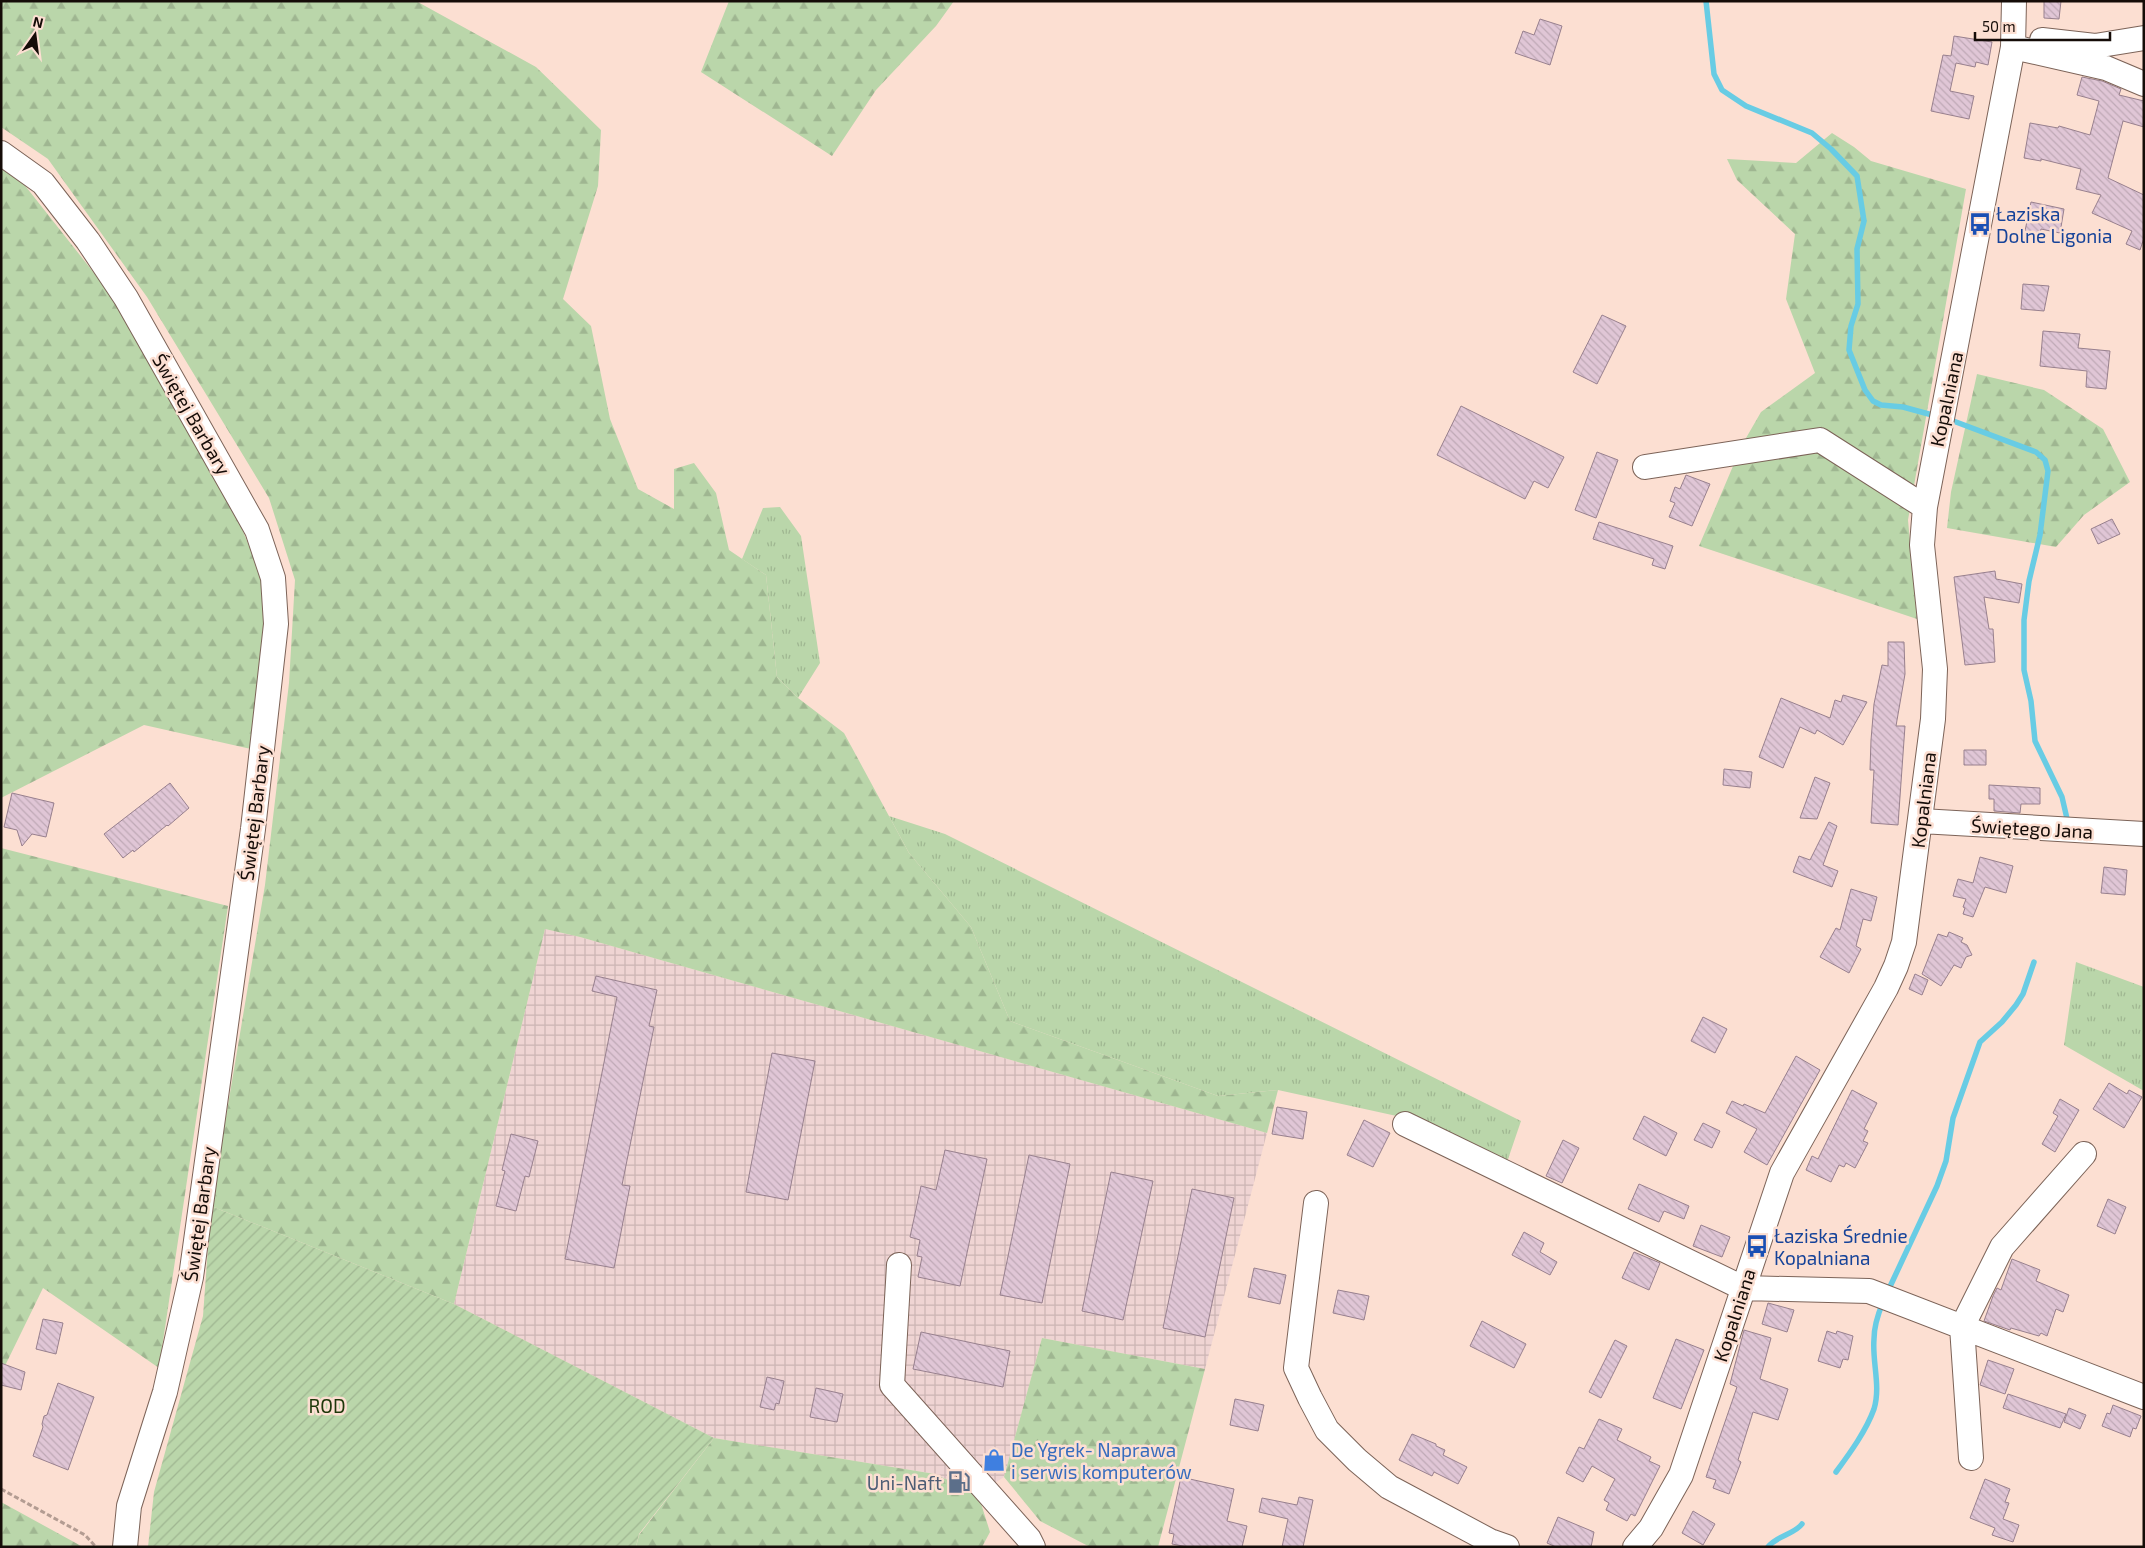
<svg xmlns="http://www.w3.org/2000/svg" width="2145" height="1548" viewBox="0 0 2145 1548" font-family="'Exo 2',sans-serif">
<defs>
<pattern id="industrial-grid" width="8" height="8" patternUnits="userSpaceOnUse" patternTransform="scale(1.25)"><rect width="8" height="8" fill="#efd4d3"/><path d="M0 4h8M4 0v8" fill="none" stroke="#ccb5b4"/></pattern>
<pattern id="grass-tufts" width="24" height="20" patternUnits="userSpaceOnUse" patternTransform="scale(1.25)"><rect width="24" height="20" fill="#bad6aa"/><path d="M3 7l-1-3M5 7V3M7 7l1-3M15 17l-1-3M17 17v-4M19 17l1-3" fill="none" stroke="#9fb691"/></pattern>
<pattern id="forest-firs" width="22" height="20" patternUnits="userSpaceOnUse" patternTransform="scale(1.25)"><rect width="22" height="20" fill="#bad6aa"/><path d="M5 1l3.5 6h-7zM16 11l3.5 6h-7z" fill="#9fb691"/></pattern>
<pattern id="garden-furrows" width="10" height="10" patternUnits="userSpaceOnUse" patternTransform="scale(1.25)"><rect width="10" height="10" fill="#bad6aa"/><path d="M-1 1l2-2M0 10L10 0M9 11l2-2" fill="none" stroke="#9fb691"/></pattern>
<pattern id="building-back-hatch" width="6" height="6" patternUnits="userSpaceOnUse" patternTransform="scale(1.25)"><rect width="6" height="6" fill="#e0c6d6"/><path d="M-1 5l2 2M0 0l6 6M5-1l2 2" fill="none" stroke="#bfa9b6"/></pattern>
</defs>
<rect width="100%" height="100%" fill="#fcdfd2"/>
<!-- industrial -->
<path fill="url(#industrial-grid)" d="M 545,929 L 580,937 L 1267,1133 L 1205,1369 L 1042,1338 L 1004,1477 L 978,1494 L 935,1474 L 714,1438 L 454,1304 Z"/>
<!-- grass -->
<path fill="url(#grass-tufts)" d="M 780,507 L 801,536 L 820,663 L 798,698 L 777,677 L 766,575 L 742,559 L 763,508 Z
M 889,816 L 945,834 L 1521,1121 L 1506,1165 L 1424,1122 L 1278,1090 L 1218,1096 L 1010,1021 L 971,927 L 909,853 Z
M 2076,962 L 2144,987 L 2144,1091 L 2064,1045 Z"/>
<!-- forest -->
<path fill="url(#forest-firs)" d="M 1,1 L 416,1 L 536,67 L 601,130 L 598,186 L 563,299 L 591,326 L 610,419 L 638,489 L 674,509 L 674,469 L 694,463 L 716,493 L 729,550 L 766,575 L 777,677 L 798,698 L 844,733 L 909,853 L 971,927 L 1010,1021 L 1218,1096 L 1278,1090 L 1267,1133 L 580,937 L 545,929 L 454,1304 L 211,1206 L 265,885 L 289,683 L 295,580 L 269,498 L 147,297 L 48,159 L 1,127 Z
M 729,1 L 954,1 L 936,26 L 876,90 L 832,156 L 701,72 Z
M 1832,133 L 1854,147 L 1871,161 L 1966,189 L 1908,520 L 1917,619 L 1699,546 L 1742,445 L 1761,412 L 1815,373 L 1786,299 L 1795,234 L 1737,180 L 1727,159 L 1796,163 Z
M 1,168 L 23,183 L 124,311 L 236,514 L 267,590 L 251,749 L 144,725 L 1,798 Z
M 1977,374 L 2044,390 L 2103,429 L 2130,482 L 2084,515 L 2056,547 L 1947,528 L 1951,492 Z
M 1,848 L 228,906 L 159,1368 L 43,1288 L 1,1374 Z
M 1042,1338 L 1205,1369 L 1158,1547 L 1090,1547 L 1040,1521 L 1004,1477 Z
M 714,1438 L 935,1474 L 978,1494 L 990,1532 L 982,1547 L 636,1547 L 639,1535 Z
M 1,1502 L 83,1547 L 1,1547 Z"/>
<!-- garden -->
<path fill="url(#garden-furrows)" d="M 211,1206 L 454,1304 L 714,1438 L 639,1534 L 636,1547 L 148,1547 L 154,1492 L 203,1316 Z"/>
<g fill="none" stroke-linecap="round" stroke-linejoin="round">
<!-- stream -->
<path stroke="#68cce4" stroke-width="5.5" d="M 1706,1 L 1714,74 L 1722,90 L 1746,106 L 1812,133 L 1831,149 L 1857,176 L 1864,221 L 1857,249 L 1858,304 L 1851,326 L 1849,350 L 1865,390 L 1873,401 L 1881,405 L 1903,407 L 1936,416
M 1948,419 L 2036,452 L 2045,460 L 2048,471 L 2040,535 L 2029,581 L 2024,620 L 2024,670 L 2031,701 L 2035,741 L 2062,797 L 2068,823
M 1887,1293 L 1937,1186 L 1946,1161 L 1953,1118 L 1980,1042 L 2002,1022 L 2016,1005 L 2023,994 L 2034,962
M 1836,1472 C 1850,1453 1866,1431 1874,1409 C 1881,1386 1872,1362 1874,1339 C 1874,1325 1878,1314 1883,1302
M 1768,1547 C 1777,1535 1794,1535 1802,1524"/>
</g>
<!-- building -->
<path fill="url(#building-back-hatch)" stroke="#98808e" d="M 2044,1 L 2061,1 L 2059,19 L 2044,18 Z
M 1540,19 L 1562,26 L 1550,65 L 1515,53 L 1523,31 L 1534,35 Z
M 1954,36 L 1992,42 L 1988,65 L 1976,62 L 1975,67 L 1956,63 L 1950,91 L 1974,96 L 1969,119 L 1931,111 L 1943,55 L 1951,56 Z
M 2082,77 L 2102,81 L 2121,89 L 2119,95 L 2144,101 L 2144,127 L 2123,121 L 2108,178 L 2144,195 L 2144,238 L 2140,250 L 2126,244 L 2132,231 L 2092,213 L 2101,195 L 2076,189 L 2081,169 L 2041,159 L 2041,161 L 2024,158 L 2030,123 L 2058,128 L 2059,126 L 2090,135 L 2099,101 L 2077,95 Z
M 2031,202 L 2064,209 L 2060,233 L 2041,229 L 2040,234 L 2025,231 Z
M 2023,284 L 2049,286 L 2044,311 L 2021,309 Z
M 1602,315 L 1626,326 L 1597,384 L 1573,372 Z
M 2043,331 L 2080,334 L 2078,348 L 2110,351 L 2106,389 L 2086,387 L 2087,371 L 2040,366 Z
M 1461,406 L 1564,457 L 1548,488 L 1534,481 L 1525,499 L 1437,455 Z
M 1597,452 L 1618,460 L 1596,518 L 1575,510 Z
M 1686,475 L 1710,484 L 1692,526 L 1669,517 L 1675,503 L 1670,501 L 1675,487 L 1680,489 Z
M 2112,519 L 2120,534 L 2098,544 L 2091,529 Z
M 1599,522 L 1673,546 L 1665,569 L 1652,565 L 1654,559 L 1593,539 Z
M 1995,571 L 1996,579 L 2022,584 L 2019,603 L 1984,597 L 1989,629 L 1993,629 L 1995,662 L 1965,665 L 1954,577 Z
M 1888,642 L 1904,642 L 1905,674 L 1896,726 L 1905,726 L 1898,825 L 1871,823 L 1874,770 L 1870,770 L 1871,740 L 1874,704 L 1882,665 L 1888,666 Z
M 1843,695 L 1867,702 L 1843,745 L 1817,730 L 1815,734 L 1800,727 L 1783,768 L 1759,757 L 1781,698 L 1830,718 L 1835,700 L 1841,702 Z
M 1964,750 L 1986,750 L 1986,765 L 1964,765 Z
M 1724,769 L 1752,772 L 1750,788 L 1723,785 Z
M 1815,777 L 1830,783 L 1817,819 L 1800,818 Z
M 170,783 L 189,808 L 168,826 L 167,825 L 134,852 L 133,850 L 123,858 L 104,834 Z
M 1989,785 L 2040,788 L 2040,804 L 2021,804 L 2020,813 L 1994,811 L 1994,799 L 1989,799 Z
M 12,793 L 54,803 L 46,837 L 32,834 L 22,846 L 17,830 L 4,827 Z
M 1829,822 L 1837,826 L 1823,865 L 1838,871 L 1832,887 L 1793,872 L 1799,856 L 1810,860 Z
M 1980,857 L 2013,866 L 2006,893 L 1985,887 L 1973,917 L 1963,914 L 1965,908 L 1963,907 L 1966,899 L 1953,896 L 1958,879 L 1973,883 Z
M 2104,867 L 2127,870 L 2125,895 L 2101,893 Z
M 1851,889 L 1877,897 L 1871,921 L 1863,919 L 1856,946 L 1861,949 L 1849,973 L 1820,957 L 1836,928 L 1840,930 Z
M 1949,932 L 1963,938 L 1961,942 L 1967,945 L 1972,955 L 1966,957 L 1961,968 L 1954,965 L 1941,986 L 1922,974 L 1938,934 L 1947,937 Z
M 1915,974 L 1928,980 L 1922,995 L 1909,989 Z
M 596,976 L 657,990 L 649,1026 L 654,1027 L 622,1185 L 630,1186 L 614,1268 L 565,1259 L 617,997 L 592,991 Z
M 1703,1017 L 1727,1029 L 1715,1053 L 1691,1041 Z
M 772,1053 L 815,1061 L 788,1200 L 746,1192 Z
M 1796,1056 L 1820,1070 L 1767,1165 L 1744,1152 L 1757,1129 L 1726,1113 L 1732,1101 L 1743,1106 L 1744,1104 L 1765,1113 Z
M 2109,1083 L 2127,1094 L 2129,1090 L 2142,1097 L 2124,1128 L 2093,1109 Z
M 1852,1090 L 1877,1103 L 1864,1129 L 1868,1131 L 1863,1141 L 1868,1143 L 1855,1168 L 1846,1163 L 1844,1167 L 1839,1165 L 1831,1182 L 1806,1170 L 1812,1156 L 1818,1159 Z
M 2060,1099 L 2079,1110 L 2055,1152 L 2042,1144 L 2058,1116 L 2053,1113 Z
M 1277,1107 L 1307,1112 L 1303,1139 L 1272,1134 Z
M 1644,1116 L 1677,1133 L 1666,1156 L 1633,1139 Z
M 1364,1120 L 1390,1133 L 1373,1167 L 1347,1155 Z
M 1703,1123 L 1720,1131 L 1712,1148 L 1694,1140 Z
M 511,1134 L 538,1141 L 529,1177 L 525,1176 L 516,1211 L 496,1206 L 505,1171 L 502,1170 Z
M 1563,1140 L 1579,1148 L 1562,1183 L 1546,1176 Z
M 945,1150 L 987,1159 L 960,1286 L 918,1277 L 922,1257 L 917,1256 L 920,1240 L 910,1237 L 921,1186 L 936,1190 Z
M 1029,1155 L 1070,1164 L 1042,1303 L 1000,1295 Z
M 1111,1172 L 1153,1181 L 1123,1320 L 1082,1311 Z
M 1639,1184 L 1689,1206 L 1684,1219 L 1664,1211 L 1659,1222 L 1628,1209 Z
M 1192,1189 L 1234,1198 L 1205,1337 L 1163,1328 Z
M 2108,1199 L 2126,1207 L 2115,1234 L 2097,1226 Z
M 1701,1225 L 1730,1237 L 1722,1257 L 1693,1246 Z
M 1524,1232 L 1544,1243 L 1540,1252 L 1557,1262 L 1550,1275 L 1512,1255 Z
M 1634,1252 L 1660,1263 L 1649,1290 L 1622,1278 Z
M 2012,1259 L 2040,1270 L 2036,1281 L 2069,1295 L 2063,1312 L 2056,1309 L 2047,1336 L 2041,1333 L 2039,1336 L 2011,1328 L 2010,1330 L 1984,1321 L 1993,1296 L 1997,1288 L 2001,1290 Z
M 1254,1268 L 1286,1275 L 1280,1304 L 1248,1297 Z
M 1338,1290 L 1369,1296 L 1364,1320 L 1333,1313 Z
M 1768,1303 L 1794,1310 L 1787,1332 L 1762,1324 Z
M 43,1319 L 63,1323 L 56,1354 L 36,1349 Z
M 1482,1321 L 1526,1344 L 1514,1368 L 1470,1346 Z
M 1744,1330 L 1771,1338 L 1760,1379 L 1788,1389 L 1778,1420 L 1753,1412 L 1738,1460 L 1741,1462 L 1729,1494 L 1713,1488 L 1716,1480 L 1706,1477 L 1737,1387 L 1730,1384 Z
M 1827,1331 L 1836,1334 L 1837,1331 L 1853,1336 L 1848,1360 L 1843,1359 L 1840,1368 L 1818,1361 Z
M 921,1332 L 1010,1351 L 1003,1387 L 913,1369 Z
M 1676,1339 L 1704,1350 L 1681,1409 L 1653,1398 Z
M 1615,1340 L 1627,1346 L 1601,1398 L 1589,1392 Z
M 1988,1360 L 2014,1369 L 2005,1394 L 1980,1385 Z
M 1,1363 L 25,1372 L 21,1390 L 1,1385 Z
M 767,1377 L 784,1381 L 779,1404 L 776,1403 L 774,1410 L 760,1407 Z
M 58,1383 L 94,1397 L 68,1470 L 33,1456 L 43,1427 L 42,1424 L 44,1416 L 47,1415 Z
M 816,1388 L 843,1394 L 837,1422 L 810,1417 Z
M 2008,1394 L 2066,1414 L 2060,1428 L 2003,1408 Z
M 1235,1399 L 1264,1405 L 1258,1431 L 1230,1425 Z
M 2113,1405 L 2141,1416 L 2136,1429 L 2133,1428 L 2130,1437 L 2102,1426 L 2107,1413 L 2110,1414 Z
M 2069,1408 L 2086,1415 L 2080,1429 L 2064,1422 Z
M 1599,1419 L 1622,1429 L 1617,1440 L 1651,1457 L 1649,1461 L 1660,1466 L 1635,1516 L 1631,1514 L 1627,1521 L 1606,1510 L 1609,1503 L 1604,1500 L 1615,1479 L 1592,1466 L 1583,1482 L 1566,1473 L 1579,1447 L 1584,1449 Z
M 1412,1434 L 1436,1444 L 1436,1446 L 1445,1450 L 1443,1455 L 1467,1467 L 1458,1484 L 1434,1472 L 1432,1476 L 1399,1460 Z
M 1181,1477 L 1234,1489 L 1227,1521 L 1247,1526 L 1242,1547 L 1188,1547 L 1172,1544 L 1174,1534 L 1169,1533 Z
M 1985,1479 L 2010,1489 L 2005,1502 L 2009,1503 L 2003,1519 L 2019,1525 L 2013,1542 L 1992,1535 L 1995,1528 L 1970,1518 Z
M 1299,1497 L 1313,1500 L 1303,1547 L 1282,1547 L 1288,1519 L 1259,1512 L 1262,1498 L 1297,1505 Z
M 1693,1511 L 1715,1524 L 1703,1545 L 1682,1533 Z
M 1558,1517 L 1594,1532 L 1591,1547 L 1556,1547 L 1547,1543 Z"/>
<g fill="none" stroke-linecap="round" stroke-linejoin="round">
<defs>
<path id="minor" d="M 2042,40 L 2095,46 L 2144,38
M 2013,47 L 2106,68 L 2144,84
M 1,153 L 43,183 L 88,241 L 126,298 L 257,530 L 273,578 L 276,624 L 253,829 L 191,1277 L 165,1392 L 129,1506 L 125,1547
M 1645,467 L 1820,440 L 1925,507
M 1921,821 L 2144,834
M 1405,1124 L 1743,1288 L 1869,1291 L 2144,1397
M 1316,1203 L 1296,1368 L 1310,1398 L 1327,1430 L 1357,1460 L 1389,1487 L 1490,1541 L 1507,1547
M 899,1265 L 892,1385 L 1029,1539 L 1033,1547
M 1971,1458 L 1962,1327 L 2002,1247 L 2084,1154
M 1635,1547 L 1651,1528 L 1681,1475 L 1782,1173 L 1886,988 L 1896,966 L 1904,942 L 1933,719 L 1935,669 L 1922,545 L 1925,507 L 2013,47 L 2014,1"/>
</defs>
<!-- minor casing -->
<use href="#minor" stroke="#7c6358" stroke-width="26"/>
<!-- path -->
<path stroke="#b39c92" stroke-width="3" stroke-dasharray="5 2.5" stroke-linecap="butt" d="M 1,1489 L 85,1535 L 96,1547"/>
<!-- minor -->
<use href="#minor" stroke="#fff" stroke-width="24"/>
</g>
<!-- icons -->
<defs>
<symbol id="bus-bare" viewBox="-9 -9 18 18"><path d="M-5-6H5V4H4V6H2V4H-2V6H-4V4H-5ZM-3.5-4V0h7V-4ZM-3.5 1.2v1.5H-2V1.2ZM2 1.2v1.5H3.5V1.2Z" fill="#1a4fb4" stroke="#fcdfd2" stroke-width="2.5" paint-order="stroke"/></symbol>
<symbol id="shop-bare" viewBox="-9 -9 18 18"><path d="M-5-2.5h2.3a2.7 3.5 0 0 1 5.4 0H5L5.5 6h-11ZM-1.5-2.5h3a1.5 2.3 0 0 0-3 0Z" fill="#3f7fe0" stroke="#fcdfd2" stroke-width="2.5" paint-order="stroke"/></symbol>
<symbol id="fuel-bare" viewBox="-9 -9 18 18"><path d="M-5.5-6h7V0h2V4h1.3V-2.5L3-4.5l.8-.8L6-3V5H2.5V1h-1V6h-7ZM-4.2-4.7v3.2H.2V-4.7Z" fill="#5c6f8a" stroke="#fcdfd2" stroke-width="2.5" paint-order="stroke"/></symbol>
</defs>
<g fill-rule="evenodd">
<use href="#bus-bare" x="1964" y="208" width="32" height="32"/>
<use href="#bus-bare" x="1741" y="1230" width="32" height="32"/>
<use href="#shop-bare" x="978" y="1444" width="32" height="32"/>
<use href="#fuel-bare" x="943" y="1466" width="32" height="32"/>
</g>
<g text-anchor="middle" dominant-baseline="central" stroke-width="5" stroke-linejoin="round" paint-order="stroke">
<!-- transit labels -->
<g font-size="19" fill="#164399" stroke="#fcdfd2" text-anchor="start">
<text x="1996" y="213">Łaziska<tspan x="1996" dy="22">Dolne Ligonia</tspan></text>
<text x="1774" y="1235">Łaziska Średnie<tspan x="1774" dy="22">Kopalniana</tspan></text>
</g>
<!-- street labels -->
<g font-size="19" fill="#150c08" stroke="#fcdfd2">
<text transform="translate(1946 399) rotate(-78)">Kopalniana</text>
<text transform="translate(192 414) rotate(60)">Świętej Barbary</text>
<text transform="translate(1923 800) rotate(-83)">Kopalniana</text>
<text transform="translate(254 813) rotate(-83)">Świętej Barbary</text>
<text transform="translate(2032 828) rotate(3)">Świętego Jana</text>
<text transform="translate(199 1214) rotate(-82)">Świętej Barbary</text>
<text transform="translate(1734 1315) rotate(-72)">Kopalniana</text>
</g>
<!-- park labels -->
<g font-size="19" fill="#1d3709" stroke="#fcdfd2">
<text x="327" y="1405">ROD</text>
</g>
<!-- shop labels -->
<g font-size="19" fill="#366cbe" stroke="#fcdfd2" text-anchor="start">
<text x="1011" y="1449">De Ygrek- Naprawa<tspan x="1011" dy="22">i serwis komputerów</tspan></text>
</g>
<!-- service labels -->
<g font-size="19" fill="#4e5e75" stroke="#fcdfd2" text-anchor="end">
<text x="942" y="1482">Uni-Naft</text>
</g>
</g>
<!-- border -->
<rect width="2145" height="1548" fill="none" stroke="#150c08" stroke-width="5"/>
<!-- north arrow -->
<g transform="translate(35 35) rotate(14)" stroke="#fcdfd2" stroke-width="4" paint-order="stroke">
<path d="M0-4L9 19L0 12L-9 19Z" fill="#150c08"/>
<text y="-8" font-size="14" font-weight="bold" text-anchor="middle" fill="#150c08">N</text>
</g>
<!-- scale -->
<path d="M1975 32v8h135v-8" fill="none" stroke="#150c08" stroke-width="2.5"/>
<text x="1982" y="32" font-size="15" fill="#150c08" stroke="#fcdfd2" stroke-width="4" paint-order="stroke">50 m</text>
</svg>
